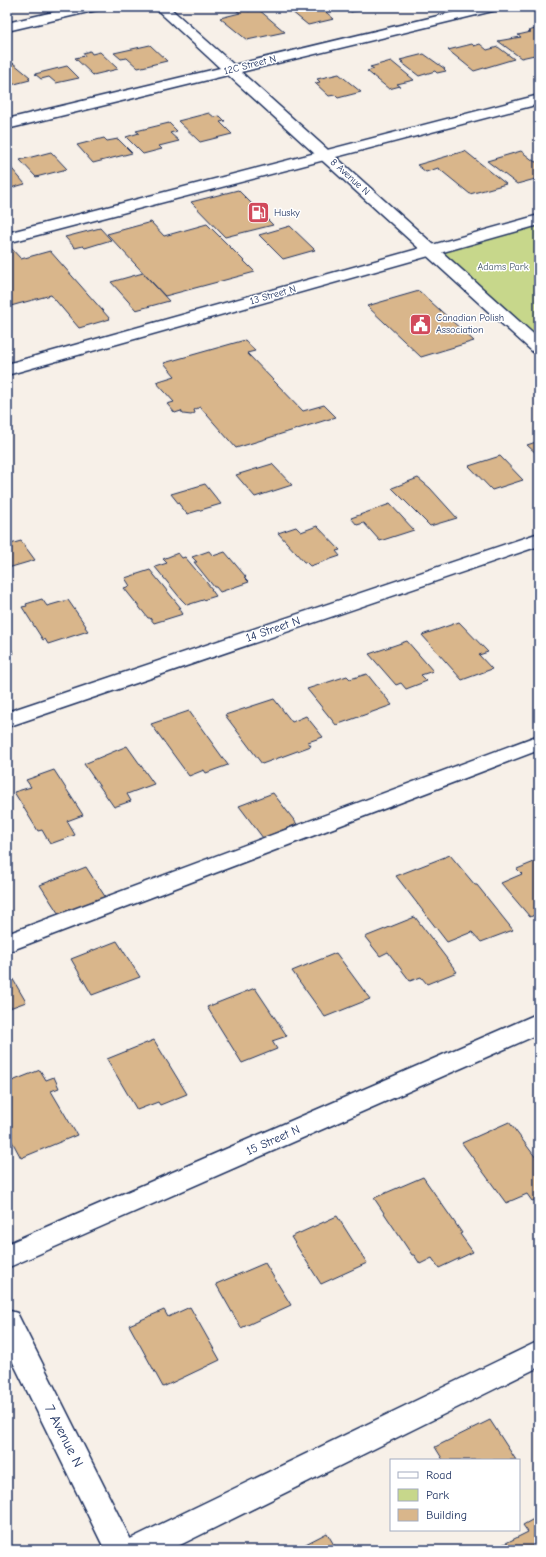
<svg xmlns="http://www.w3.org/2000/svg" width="546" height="1557" viewBox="0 0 546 1557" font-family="'Comic Neue',sans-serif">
<rect width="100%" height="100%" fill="#f7f0e8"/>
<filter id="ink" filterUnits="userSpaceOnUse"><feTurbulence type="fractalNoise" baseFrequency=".025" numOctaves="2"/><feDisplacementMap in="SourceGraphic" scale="8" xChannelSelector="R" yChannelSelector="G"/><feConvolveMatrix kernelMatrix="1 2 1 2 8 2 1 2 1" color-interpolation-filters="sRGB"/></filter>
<g filter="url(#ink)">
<!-- green -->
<path fill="#c7d78b" stroke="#718374" d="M 539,219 L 539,348 L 431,250 Z"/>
<!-- building -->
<path fill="#d9b68b" stroke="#1b2f5e" d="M 286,7 L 320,7 L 334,19 L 308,25 Z
M 344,7 L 374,7 L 351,12 Z
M 245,8 L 248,11 L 258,9 L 285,32 L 247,40 L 220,18 L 240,13 L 236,10 Z
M 539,28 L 539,54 L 521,58 L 498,41 L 521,37 L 518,35 L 531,32 L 528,31 Z
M 472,44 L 474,46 L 480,44 L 487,50 L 498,47 L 514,59 L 474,71 L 448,50 Z
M 150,45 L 167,61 L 138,68 L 127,58 L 121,59 L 114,53 Z
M 90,51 L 92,54 L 100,52 L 118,69 L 93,75 L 75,58 L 85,56 L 83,53 Z
M 424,54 L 445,69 L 444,69 L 446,71 L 437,73 L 435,71 L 419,76 L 401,62 L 403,62 L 400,60 Z
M 391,61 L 414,80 L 397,84 L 400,86 L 389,89 L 367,71 L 374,69 L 370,67 Z
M 13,63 L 30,77 L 28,78 L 30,80 L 7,86 L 7,64 Z
M 67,66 L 79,78 L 56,83 L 49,77 L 41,79 L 35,74 Z
M 339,74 L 361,92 L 338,98 L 335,95 L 329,96 L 315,83 L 320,82 L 317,79 Z
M 209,113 L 214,117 L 220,116 L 225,121 L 220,122 L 232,134 L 200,142 L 178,121 Z
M 169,123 L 177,131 L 170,133 L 179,141 L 159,146 L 162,149 L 143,154 L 126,137 L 139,133 L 136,131 Z
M 104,138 L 107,141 L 118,139 L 132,153 L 93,163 L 77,145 Z
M 465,151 L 506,184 L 470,194 L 438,168 L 426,172 L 417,165 Z
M 521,151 L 535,162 L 539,161 L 539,178 L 517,184 L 487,161 Z
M 51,152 L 67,169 L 36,177 L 20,160 Z
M 7,163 L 25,184 L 7,189 Z
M 238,190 L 273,225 L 225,237 L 191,202 Z
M 151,222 L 164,236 L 207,224 L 255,272 L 165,296 L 107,234 Z
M 290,226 L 315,250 L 283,259 L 259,235 Z
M 100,228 L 111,240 L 85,248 L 83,246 L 75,248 L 65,237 Z
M 11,248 L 21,259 L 50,251 L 110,319 L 79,328 L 51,295 L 7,307 L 7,250 Z
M 143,273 L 169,301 L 136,310 L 111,282 Z
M 419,291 L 474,341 L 421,357 L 367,306 Z
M 245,340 L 255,351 L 247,353 L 303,411 L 324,405 L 336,417 L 236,448 L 200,407 L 194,410 L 195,413 L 191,415 L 183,414 L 181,411 L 175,413 L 167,404 L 174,402 L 156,382 L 175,376 L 164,363 Z
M 539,441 L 539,456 L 527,445 Z
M 500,456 L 523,480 L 492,490 L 469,466 Z
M 272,464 L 292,485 L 255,497 L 236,475 Z
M 418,478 L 430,488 L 457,518 L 430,526 L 392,488 Z
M 205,484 L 221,504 L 187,514 L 171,494 Z
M 390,504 L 414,530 L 380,541 L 364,523 L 357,525 L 351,518 Z
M 317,526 L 340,550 L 336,551 L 340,556 L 310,566 L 306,562 L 304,562 L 278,533 L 296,527 L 301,532 Z
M 21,541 L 35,560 L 8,568 L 7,545 Z
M 209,551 L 213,556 L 225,552 L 246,577 L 244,577 L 249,582 L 220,592 L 216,587 L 214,587 L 194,562 L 197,562 L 192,557 Z
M 178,553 L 182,558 L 185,557 L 212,589 L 211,589 L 216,596 L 187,605 L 181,599 L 155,567 L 167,563 L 163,559 Z
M 150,570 L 181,608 L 179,608 L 183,614 L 154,623 L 150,618 L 148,618 L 124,588 L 130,586 L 125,578 Z
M 42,599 L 47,606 L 68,600 L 86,626 L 85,627 L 88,631 L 48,644 L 45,639 L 43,640 L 22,607 L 27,606 L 26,604 Z
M 459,622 L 488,652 L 479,655 L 492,669 L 462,680 L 422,635 Z
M 407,641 L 433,671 L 421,675 L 427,681 L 406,689 L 401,683 L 396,685 L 369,654 Z
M 7,643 L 14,653 L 7,655 Z
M 367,674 L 392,705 L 336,725 L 307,689 L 347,676 L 350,679 Z
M 274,699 L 292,722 L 306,716 L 323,737 L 308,742 L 311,746 L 262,764 L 225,715 Z
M 189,711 L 228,765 L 206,773 L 204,770 L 189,776 L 151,724 Z
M 127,746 L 154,784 L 127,794 L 131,801 L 114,807 L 84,764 Z
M 54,770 L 83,815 L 67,821 L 75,835 L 50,844 L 42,830 L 38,831 L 14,792 L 31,787 L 26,780 Z
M 273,793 L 297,824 L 263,838 L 239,806 Z
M 450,855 L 475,885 L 477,885 L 513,930 L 481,942 L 472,932 L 447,942 L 396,876 Z
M 539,860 L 539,913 L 530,917 L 501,883 L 522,874 L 517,869 Z
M 86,867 L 106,898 L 60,916 L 40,885 Z
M 415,917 L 457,972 L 427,984 L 421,977 L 410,981 L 388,952 L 380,956 L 365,937 Z
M 117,941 L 140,977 L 92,995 L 71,959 Z
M 336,953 L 370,999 L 325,1017 L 292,971 Z
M 11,976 L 26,1002 L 7,1009 L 7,978 Z
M 255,988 L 287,1036 L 272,1041 L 277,1049 L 242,1063 L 207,1007 Z
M 154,1040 L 187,1094 L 160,1105 L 158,1102 L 137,1110 L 107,1059 Z
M 40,1070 L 46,1080 L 54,1077 L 59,1088 L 51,1091 L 77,1135 L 21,1158 L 7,1132 L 7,1083 Z
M 509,1122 L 539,1162 L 539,1198 L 532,1201 L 527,1194 L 506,1203 L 462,1143 Z
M 423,1177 L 462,1233 L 460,1234 L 473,1252 L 439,1268 L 432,1258 L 420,1264 L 414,1255 L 412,1255 L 374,1198 Z
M 337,1216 L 367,1263 L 321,1284 L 291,1237 Z
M 265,1263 L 291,1305 L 241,1328 L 216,1284 Z
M 190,1307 L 220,1360 L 163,1387 L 129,1325 L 164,1310 L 168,1317 Z
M 490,1420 L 516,1460 L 443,1460 L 435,1447 Z
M 539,1516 L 539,1550 L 500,1550 L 498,1547 L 528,1532 L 523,1525 Z
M 327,1533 L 337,1550 L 294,1550 Z"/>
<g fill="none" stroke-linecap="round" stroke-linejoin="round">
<defs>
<path id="service" d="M 74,7 L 99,7 L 97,10 L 7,31 L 7,23 Z
M 539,95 L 539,104 L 7,243 L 7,233 Z
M 539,735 L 539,750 L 7,952 L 7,934 Z
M 539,1341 L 539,1367 L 170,1550 L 124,1550 L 128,1540 Z"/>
<path id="minor" d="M 154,7 L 169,7 L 234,65 L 475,7 L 499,7 L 497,10 L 241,72 L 539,339 L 539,353 L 533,352 L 228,75 L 7,129 L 7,119 L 220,68 Z
M 539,533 L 539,546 L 7,727 L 7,712 Z
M 539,1013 L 539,1034 L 7,1268 L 7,1244 Z
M 7,1310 L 17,1313 L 136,1550 L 105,1550 L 7,1350 Z"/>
<path id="tertiary" d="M 539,215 L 539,225 L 7,375 L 7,364 Z"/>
</defs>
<!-- service casing -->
<use href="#service" stroke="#1b2f5e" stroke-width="3"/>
<!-- minor casing -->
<use href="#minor" stroke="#1b2f5e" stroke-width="3"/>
<!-- tertiary casing -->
<use href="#tertiary" stroke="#1b2f5e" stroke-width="3"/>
<!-- service -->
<use href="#service" fill="#fff" fill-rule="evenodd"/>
<!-- minor -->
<use href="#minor" fill="#fff" fill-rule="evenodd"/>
<!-- tertiary -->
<use href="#tertiary" fill="#fff" fill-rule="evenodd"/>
</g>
</g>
<!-- icons -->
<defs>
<symbol id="fuel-square" viewBox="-11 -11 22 22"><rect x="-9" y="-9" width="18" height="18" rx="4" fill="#d1495b" stroke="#fff"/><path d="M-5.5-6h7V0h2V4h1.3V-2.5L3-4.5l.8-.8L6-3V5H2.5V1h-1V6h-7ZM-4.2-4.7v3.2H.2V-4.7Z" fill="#fff"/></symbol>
<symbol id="civic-square" viewBox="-11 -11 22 22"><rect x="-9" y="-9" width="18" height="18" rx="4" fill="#d1495b" stroke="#fff"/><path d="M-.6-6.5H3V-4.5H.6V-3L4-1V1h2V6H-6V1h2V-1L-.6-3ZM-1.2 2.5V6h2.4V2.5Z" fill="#fff"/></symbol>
</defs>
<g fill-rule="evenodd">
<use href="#fuel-square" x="246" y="200" width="25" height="25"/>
<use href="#civic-square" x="408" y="312" width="25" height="25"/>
</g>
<g text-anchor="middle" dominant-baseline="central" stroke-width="3" stroke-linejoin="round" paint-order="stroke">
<!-- far-street labels -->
<g font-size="10" fill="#1b2f5e" stroke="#fff">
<text transform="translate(250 65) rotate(-14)">12C Street N</text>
<text transform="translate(350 177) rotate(42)">8 Avenue N</text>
<text transform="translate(273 295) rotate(-16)">13 Street N</text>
</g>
<!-- far-poi labels -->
<g font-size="10" fill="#1b2f5e" stroke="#fff" text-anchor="start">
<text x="274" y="213">Husky</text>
<text x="436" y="318">Canadian Polish<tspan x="436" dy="12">Association</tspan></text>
</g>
<!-- far-park labels -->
<g font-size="10" fill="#465969" stroke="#fff">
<text x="503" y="267">Adams Park</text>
</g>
<!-- street labels -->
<g font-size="12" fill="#1b2f5e" stroke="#fff">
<text transform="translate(273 629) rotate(-19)">14 Street N</text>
<text transform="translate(273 1140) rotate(-24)">15 Street N</text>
</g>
<!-- near-street labels -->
<g font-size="14" fill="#1b2f5e" stroke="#fff">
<text transform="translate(64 1436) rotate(63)">7 Avenue N</text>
</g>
</g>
<!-- margin -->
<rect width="546" height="1557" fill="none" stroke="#fff" stroke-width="24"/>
<rect x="12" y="12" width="522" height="1533" fill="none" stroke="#1b2f5e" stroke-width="1.5" filter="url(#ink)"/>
<!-- legend -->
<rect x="390" y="1459" width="130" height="72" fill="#ffffff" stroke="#a4acbf"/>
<rect x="398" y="1472" width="20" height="6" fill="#ffffff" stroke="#a4acbf"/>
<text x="426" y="1479" font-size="12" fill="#1b2f5e">Road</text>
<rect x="398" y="1489" width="20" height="12" fill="#c7d78b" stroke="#a4acbf"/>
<text x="426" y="1499" font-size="12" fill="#1b2f5e">Park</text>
<rect x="398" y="1509" width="20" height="12" fill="#d9b68b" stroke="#a4acbf"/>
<text x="426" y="1519" font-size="12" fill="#1b2f5e">Building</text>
</svg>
